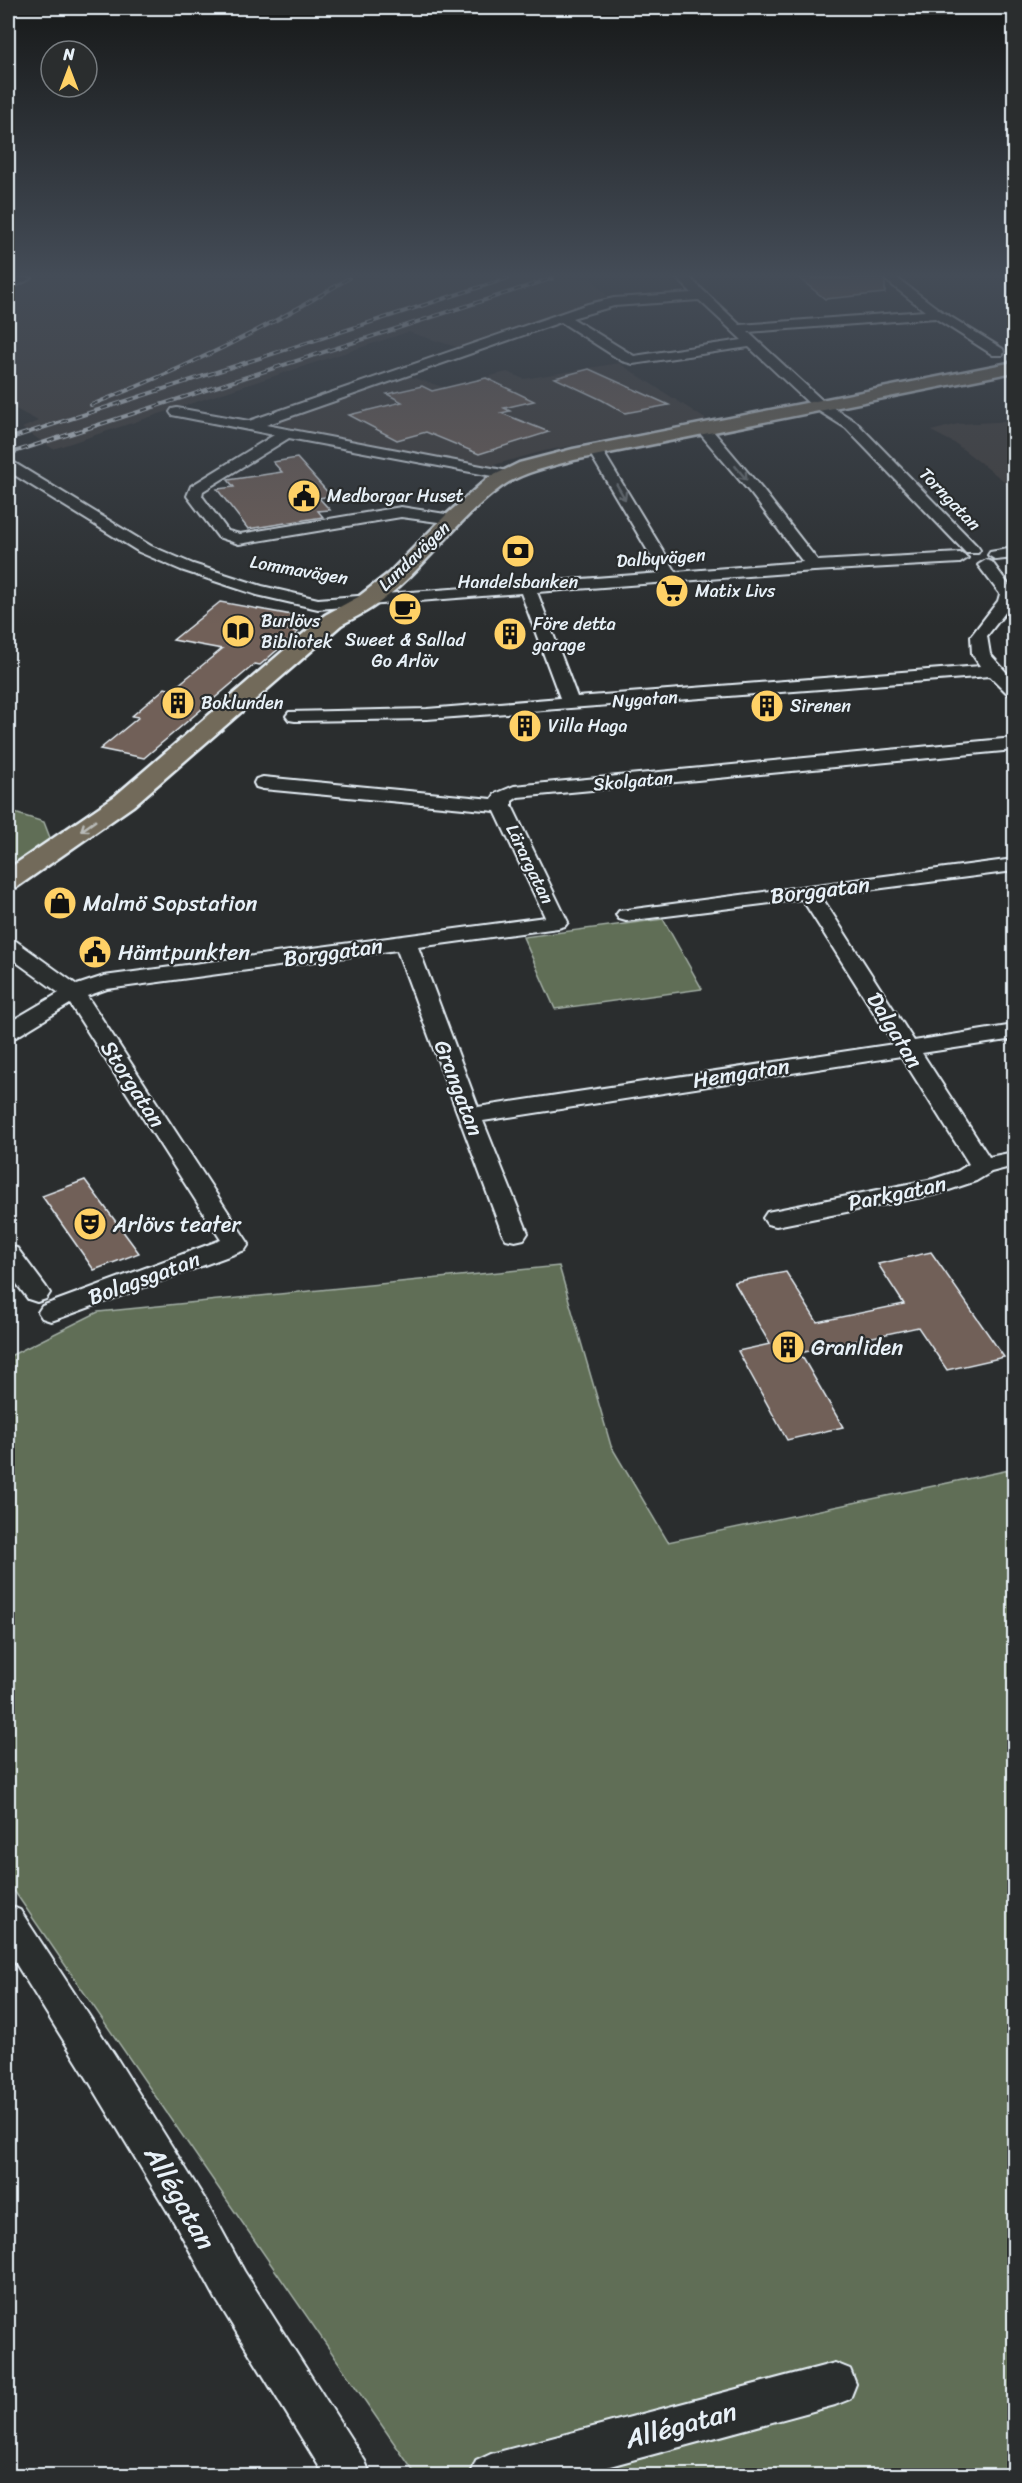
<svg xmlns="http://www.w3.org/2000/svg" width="1022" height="2483" viewBox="0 0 1022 2483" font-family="Sriracha,sans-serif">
<rect width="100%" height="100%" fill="#2a2d2e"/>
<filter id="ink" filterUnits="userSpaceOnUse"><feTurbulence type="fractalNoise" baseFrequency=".0167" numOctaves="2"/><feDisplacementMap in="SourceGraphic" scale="12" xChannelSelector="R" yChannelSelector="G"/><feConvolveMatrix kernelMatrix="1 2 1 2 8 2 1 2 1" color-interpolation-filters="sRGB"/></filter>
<g filter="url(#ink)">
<!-- built -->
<path fill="#3f3c3b" d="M 9,278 L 591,278 L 609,298 L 460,348 L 408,332 L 53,449 L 22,428 L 38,421 L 8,405 L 8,287 L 17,282 Z
M 619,363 L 707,420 L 544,451 L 497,464 L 485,470 L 277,430 L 285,425 L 274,423 L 407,376 L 443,387 L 507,372 L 524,379 Z
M 1014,421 L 1014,484 L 1008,484 L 956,444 L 931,431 L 958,424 Z"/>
<!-- green -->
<path fill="#616e56" stroke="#a4b0a7" stroke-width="1.5" d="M 8,811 L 44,822 L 52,843 L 8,877 Z
M 663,919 L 702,989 L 555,1009 L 523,937 Z
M 559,1266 L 611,1446 L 668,1542 L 1014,1469 L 1014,2475 L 416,2475 L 8,1882 L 8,1357 L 98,1312 Z"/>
<!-- building -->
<path fill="#716058" stroke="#e8f1f8" stroke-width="1.5" d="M 799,278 L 881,278 L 885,282 L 885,293 L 825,299 Z
M 589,369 L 669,405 L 625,413 L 602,400 L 555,378 Z
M 486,378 L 534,401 L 504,408 L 510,411 L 501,413 L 549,432 L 479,454 L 426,432 L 397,440 L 349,415 L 402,402 L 387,394 L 422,386 L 432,391 Z
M 297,458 L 331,496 L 319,498 L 330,510 L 318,511 L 323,517 L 248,529 L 217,489 L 234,487 L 228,480 L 282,472 L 273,462 Z
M 220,602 L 303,617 L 288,630 L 298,632 L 260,665 L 255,664 L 144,758 L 100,749 L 139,717 L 132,716 L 165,688 L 172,690 L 222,649 L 173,640 Z
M 85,1180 L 139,1253 L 94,1270 L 42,1196 Z
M 931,1252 L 1004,1357 L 947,1370 L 918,1327 L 800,1353 L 843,1427 L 787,1440 L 738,1351 L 770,1344 L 734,1282 L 786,1272 L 817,1322 L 904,1304 L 878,1264 Z"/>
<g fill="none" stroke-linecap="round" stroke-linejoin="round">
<defs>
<path id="minor" d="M 17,278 L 32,278 L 8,290 L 8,283 Z
M 677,278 L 690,278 L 740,325 L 925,311 L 883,278 L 897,278 L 941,311 L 1003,349 L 1004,352 L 1003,355 L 993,355 L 935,318 L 748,332 L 824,402 L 856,422 L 978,547 L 980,550 L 978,553 L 966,553 L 846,428 L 814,408 L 749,347 L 633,364 L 622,361 L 561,322 L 266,425 L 508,471 L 513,472 L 515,475 L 513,478 L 508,479 L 289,438 L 203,491 L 202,496 L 228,531 L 240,534 L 401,507 L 458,516 L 461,519 L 458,522 L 453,524 L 401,517 L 239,544 L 218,537 L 187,496 L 191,486 L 274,435 L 172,415 L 170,412 L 172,409 L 177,408 L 249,421 L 588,304 L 614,298 L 692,293 ZM 699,300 L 742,340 L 634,356 L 572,318 L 614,306 Z
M 703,424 L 708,425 L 762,489 L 818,561 L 960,553 L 968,558 L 960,563 L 814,571 L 537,592 L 577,697 L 980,666 L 972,654 L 971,636 L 998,601 L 1000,594 L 978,565 L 986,560 L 992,562 L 1014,592 L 1014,601 L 987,636 L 990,654 L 1014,681 L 1014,695 L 1008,694 L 990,676 L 427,719 L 295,721 L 289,720 L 286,716 L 289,712 L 427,709 L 560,698 L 521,593 L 318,609 L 257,595 L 181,570 L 139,552 L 8,471 L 8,461 L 13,462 L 151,546 L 193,564 L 262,586 L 318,599 L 661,573 L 588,450 L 595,446 L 602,450 L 676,572 L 803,562 L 752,495 L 698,431 L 696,428 L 698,425 Z
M 1014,548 L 1014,558 L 996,560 L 988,555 L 990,552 Z
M 1014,738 L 1014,750 L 518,797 L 512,801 L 512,806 L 568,922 L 565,926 L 558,928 L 418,947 L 478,1107 L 894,1044 L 802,899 L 626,921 L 619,919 L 616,915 L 619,911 L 1014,859 L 1014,871 L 821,896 L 914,1041 L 1014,1025 L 1014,1039 L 922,1053 L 989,1157 L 1014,1152 L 1014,1166 L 991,1172 L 976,1181 L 937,1194 L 776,1226 L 767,1224 L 763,1218 L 767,1212 L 933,1179 L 958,1171 L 969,1164 L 901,1056 L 483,1121 L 528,1233 L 524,1239 L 515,1241 L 506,1239 L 502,1233 L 397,950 L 107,989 L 87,996 L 249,1244 L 245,1250 L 60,1318 L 51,1321 L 42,1318 L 38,1312 L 42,1306 L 221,1240 L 70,1004 L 16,1037 L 8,1039 L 8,1023 L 59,993 L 8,956 L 8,940 L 16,941 L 77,985 L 104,976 L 545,917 L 495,811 L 263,789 L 256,787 L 254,783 L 256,779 L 263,777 L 492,799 L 495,794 L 514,786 Z
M 8,1246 L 17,1248 L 46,1287 L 50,1293 L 46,1299 L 37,1302 L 28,1299 L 8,1272 Z
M 8,1905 L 20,1910 L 116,2057 L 206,2201 L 244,2271 L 365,2461 L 371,2476 L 325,2476 L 216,2299 L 178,2229 L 90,2083 L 8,1951 Z
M 835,2363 L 850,2369 L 856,2384 L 850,2399 L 835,2405 L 573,2476 L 470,2476 L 476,2461 L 491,2454 Z"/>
<path id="major" d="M 1014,362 L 1014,372 L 574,460 C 549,467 522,472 501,487 C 454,521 422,574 373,607 C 363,614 351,619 341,625 L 133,806 L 17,887 L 8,889 L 8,869 L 115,796 L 325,615 L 358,597 L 389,573 L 446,515 L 488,478 L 519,463 L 573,449 Z"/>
</defs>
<!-- minor casing -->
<use href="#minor" stroke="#e8f1f8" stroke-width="4"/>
<!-- major casing -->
<use href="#major" stroke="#e8f1f8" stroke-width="5"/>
<!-- minor -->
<use href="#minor" fill="#2a2d2e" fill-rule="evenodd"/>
<!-- major -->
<use href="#major" fill="#726b5a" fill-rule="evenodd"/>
<defs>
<path id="rail" d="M 91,405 C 181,370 267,329 349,278
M 8,439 L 508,278
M 8,454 L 553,278"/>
</defs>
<!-- rail casing -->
<use href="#rail" stroke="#e8f1f8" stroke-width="4"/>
<!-- rail -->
<use href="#rail" stroke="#2a2d2e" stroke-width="2" stroke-dasharray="7" stroke-linecap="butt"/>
</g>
<!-- one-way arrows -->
<defs><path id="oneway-shaft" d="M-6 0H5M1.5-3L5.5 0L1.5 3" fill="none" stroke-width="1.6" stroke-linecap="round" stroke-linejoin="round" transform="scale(1.5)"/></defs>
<g stroke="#6c7275">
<use href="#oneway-shaft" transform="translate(741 473) rotate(50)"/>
<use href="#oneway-shaft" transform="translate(621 492) rotate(60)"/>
</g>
<use stroke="#b9bbb9" href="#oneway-shaft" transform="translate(88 826) rotate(145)"/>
</g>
<!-- sky -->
<linearGradient id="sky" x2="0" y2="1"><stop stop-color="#171919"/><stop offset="0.44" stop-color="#444c57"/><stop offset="1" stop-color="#444c57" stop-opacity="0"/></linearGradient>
<rect width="1022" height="626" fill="url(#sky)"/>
<!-- icons -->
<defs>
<symbol id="civic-disc" viewBox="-11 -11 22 22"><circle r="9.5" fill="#ffd166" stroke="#2a2d2e"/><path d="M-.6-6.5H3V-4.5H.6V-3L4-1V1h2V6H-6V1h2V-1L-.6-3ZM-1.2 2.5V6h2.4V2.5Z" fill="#111"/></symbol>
<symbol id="bank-disc" viewBox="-11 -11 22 22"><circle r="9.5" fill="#ffd166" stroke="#2a2d2e"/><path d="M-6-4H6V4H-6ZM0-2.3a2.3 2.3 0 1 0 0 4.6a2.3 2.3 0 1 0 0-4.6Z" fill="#111"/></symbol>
<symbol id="supermarket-disc" viewBox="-11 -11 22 22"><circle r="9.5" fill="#ffd166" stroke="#2a2d2e"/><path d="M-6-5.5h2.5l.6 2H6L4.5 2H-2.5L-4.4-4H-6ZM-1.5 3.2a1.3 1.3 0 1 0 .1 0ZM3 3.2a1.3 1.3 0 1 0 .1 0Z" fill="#111"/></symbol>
<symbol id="cafe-disc" viewBox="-11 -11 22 22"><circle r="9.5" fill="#ffd166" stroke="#2a2d2e"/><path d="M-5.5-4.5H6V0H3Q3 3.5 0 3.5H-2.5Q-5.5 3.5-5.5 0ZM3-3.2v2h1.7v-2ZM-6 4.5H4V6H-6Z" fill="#111"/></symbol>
<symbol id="library-disc" viewBox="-11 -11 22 22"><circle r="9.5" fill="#ffd166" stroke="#2a2d2e"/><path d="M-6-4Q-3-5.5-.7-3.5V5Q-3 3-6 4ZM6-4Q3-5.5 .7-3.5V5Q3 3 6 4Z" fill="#111"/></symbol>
<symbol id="building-disc" viewBox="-11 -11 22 22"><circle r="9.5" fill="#ffd166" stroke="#2a2d2e"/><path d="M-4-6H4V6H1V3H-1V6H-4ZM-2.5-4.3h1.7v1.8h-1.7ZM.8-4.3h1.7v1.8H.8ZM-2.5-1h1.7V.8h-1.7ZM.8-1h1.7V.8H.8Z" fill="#111"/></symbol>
<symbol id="shop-disc" viewBox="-11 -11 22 22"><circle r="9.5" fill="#ffd166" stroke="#2a2d2e"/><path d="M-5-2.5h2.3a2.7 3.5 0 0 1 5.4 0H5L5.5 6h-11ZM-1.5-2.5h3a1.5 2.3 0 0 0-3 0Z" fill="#111"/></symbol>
<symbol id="theatre-disc" viewBox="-11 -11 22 22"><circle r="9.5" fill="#ffd166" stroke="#2a2d2e"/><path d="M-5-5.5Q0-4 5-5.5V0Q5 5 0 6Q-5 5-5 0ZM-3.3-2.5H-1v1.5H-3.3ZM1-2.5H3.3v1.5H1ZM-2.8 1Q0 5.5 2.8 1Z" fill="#111"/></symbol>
</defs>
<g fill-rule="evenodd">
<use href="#civic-disc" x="285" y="477" width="38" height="38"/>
<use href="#bank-disc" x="499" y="532" width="38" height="38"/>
<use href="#supermarket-disc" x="653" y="572" width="38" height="38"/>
<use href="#cafe-disc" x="386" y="590" width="38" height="38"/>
<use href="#library-disc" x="219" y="612" width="38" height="38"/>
<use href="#building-disc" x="491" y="615" width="38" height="38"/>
<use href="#building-disc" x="159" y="684" width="38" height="38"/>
<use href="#building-disc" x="748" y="687" width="38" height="38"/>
<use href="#building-disc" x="506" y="707" width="38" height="38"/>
<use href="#shop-disc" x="41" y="884" width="38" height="38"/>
<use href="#civic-disc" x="76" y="933" width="38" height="38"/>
<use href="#theatre-disc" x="71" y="1205" width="38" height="38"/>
<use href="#building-disc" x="769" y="1328" width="38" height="38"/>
</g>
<g text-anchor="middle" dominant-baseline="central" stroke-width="4.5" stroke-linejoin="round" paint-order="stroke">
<!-- far-poi labels -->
<g font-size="18" fill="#e8f1f8" stroke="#2a2d2e" text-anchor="start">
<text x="327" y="496">Medborgar Huset</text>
<text x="518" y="582" text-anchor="middle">Handelsbanken</text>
<text x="695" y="591">Matix Livs</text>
<text x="261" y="621">Burlövs<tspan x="261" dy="21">Bibliotek</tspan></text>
<text x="533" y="624">Före detta<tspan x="533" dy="21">garage</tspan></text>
<text x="405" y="640" text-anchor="middle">Sweet &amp; Sallad<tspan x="405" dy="21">Go Arlöv</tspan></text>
<text x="201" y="703">Boklunden</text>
<text x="790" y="706">Sirenen</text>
<text x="548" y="726">Villa Haga</text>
</g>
<!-- far-street labels -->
<g font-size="18" fill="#e8f1f8" stroke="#2a2d2e">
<text transform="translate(950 499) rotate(46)">Torngatan</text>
<text transform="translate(414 556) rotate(-44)">Lundavägen</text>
<text transform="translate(661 558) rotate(-4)">Dalbyvägen</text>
<text transform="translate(299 570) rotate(10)">Lommavägen</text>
<text transform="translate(645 699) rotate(-4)">Nygatan</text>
<text transform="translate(633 781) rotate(-5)">Skolgatan</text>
<text transform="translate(530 864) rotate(64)">Lärargatan</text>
</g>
<!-- street labels -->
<g font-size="22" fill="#e8f1f8" stroke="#2a2d2e">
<text transform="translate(820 890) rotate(-7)">Borggatan</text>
<text transform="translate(333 952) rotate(-8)">Borggatan</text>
<text transform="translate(895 1030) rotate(58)">Dalgatan</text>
<text transform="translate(741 1073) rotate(-9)">Hemgatan</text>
<text transform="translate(133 1084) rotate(57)">Storgatan</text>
<text transform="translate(459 1088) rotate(69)">Grangatan</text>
<text transform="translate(897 1193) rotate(-12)">Parkgatan</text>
<text transform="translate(144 1278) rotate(-20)">Bolagsgatan</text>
</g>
<!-- poi labels -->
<g font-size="22" fill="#e8f1f8" stroke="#2a2d2e" text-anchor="start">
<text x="83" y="903">Malmö Sopstation</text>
<text x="118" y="952">Hämtpunkten</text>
<text x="113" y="1224">Arlövs teater</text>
<text x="811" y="1347">Granliden</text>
</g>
<!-- near-street labels -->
<g font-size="27" fill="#e8f1f8" stroke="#2a2d2e">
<text transform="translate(180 2198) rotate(60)">Allégatan</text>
<text transform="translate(681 2425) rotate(-15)">Allégatan</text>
</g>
</g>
<!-- margin -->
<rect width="1022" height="2483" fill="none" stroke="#2a2d2e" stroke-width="30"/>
<rect x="15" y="15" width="992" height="2453" fill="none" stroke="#e8f1f8" stroke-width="2" filter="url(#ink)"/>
<!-- north arrow -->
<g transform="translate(69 69)"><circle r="28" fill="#2a2d2e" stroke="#767b7f" stroke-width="1.5"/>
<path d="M0-4.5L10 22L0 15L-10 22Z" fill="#ffd166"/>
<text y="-9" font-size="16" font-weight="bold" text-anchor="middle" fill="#e8f1f8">N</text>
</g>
</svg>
